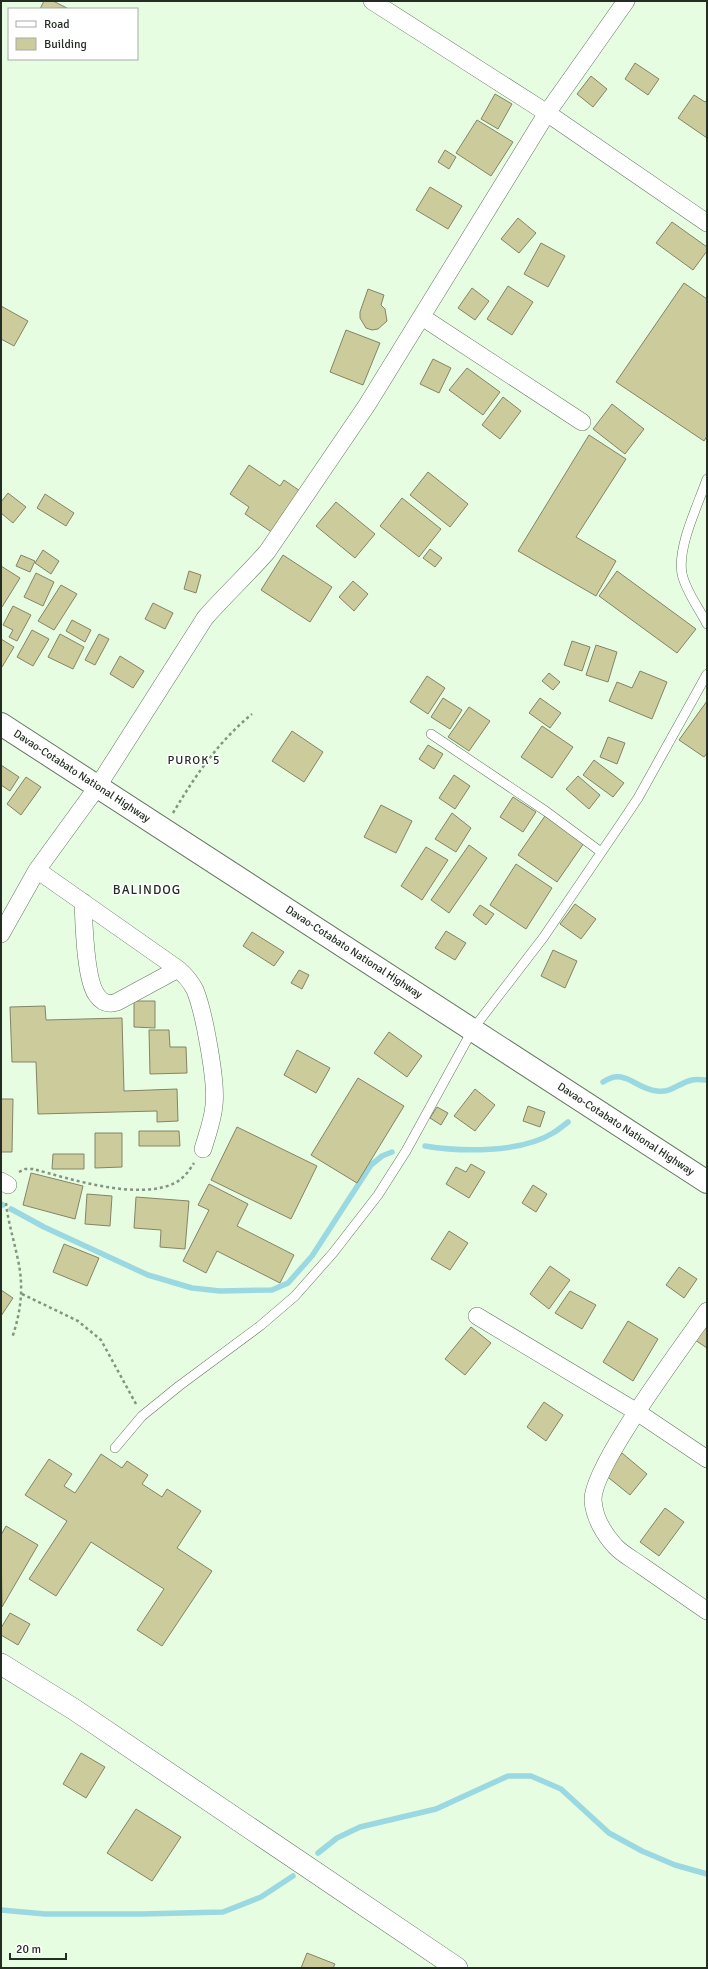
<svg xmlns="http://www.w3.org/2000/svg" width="708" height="1969" viewBox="0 0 708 1969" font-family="Signika,sans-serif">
<rect width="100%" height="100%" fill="#e6fde2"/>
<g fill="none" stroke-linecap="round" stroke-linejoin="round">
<!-- stream -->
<path stroke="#9ad8e2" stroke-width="5.5" d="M 603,1082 C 625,1067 635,1089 657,1091 C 671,1093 679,1083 692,1080 C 696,1079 702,1080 707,1080
M 425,1146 C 461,1152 521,1153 553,1133 C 558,1130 563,1126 568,1122
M 1,1204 L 3,1205
M 11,1209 L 44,1227 L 148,1275 L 192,1288 L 220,1291 L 272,1290 L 288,1283 L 312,1256 L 371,1165 L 382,1156 L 392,1152
M 318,1853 L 337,1838 L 360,1827 L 436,1809 L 508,1776 L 531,1776 L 561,1789 L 609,1833 L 642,1851 L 675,1865 L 707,1874
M 1,1910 L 45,1914 L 142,1914 L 223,1912 L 261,1897 L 293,1876"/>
</g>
<!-- building -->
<path fill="#cccb9b" stroke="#848466" d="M 44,1 L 53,1 L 67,8 L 40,9 Z
M 635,63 L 659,79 L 648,95 L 625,79 Z
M 591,76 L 607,89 L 593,107 L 577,94 Z
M 495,94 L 512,104 L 498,129 L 481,119 Z
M 694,95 L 705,102 L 707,100 L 707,138 L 678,118 Z
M 477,120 L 513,142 L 491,176 L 456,153 Z
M 445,150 L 456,157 L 449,169 L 438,162 Z
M 430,187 L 462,206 L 448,229 L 416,210 Z
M 518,218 L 536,233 L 519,253 L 501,239 Z
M 672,222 L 707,247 L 707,251 L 693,270 L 656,243 Z
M 541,243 L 565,256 L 548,287 L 524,274 Z
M 684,283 L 707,299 L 707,436 L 704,441 L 616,382 Z
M 508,286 L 533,302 L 512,335 L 487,319 Z
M 472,288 L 489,301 L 475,320 L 458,308 Z
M 368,289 L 384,295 L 381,305 L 385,309 L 387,321 L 378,329 L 372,330 L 366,328 L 360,318 L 360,312 Z
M 1,306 L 28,321 L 14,346 L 1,339 Z
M 346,330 L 380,343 L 363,385 L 330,372 Z
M 433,359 L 451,368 L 439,393 L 420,384 Z
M 467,368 L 500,392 L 483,415 L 449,390 Z
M 503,397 L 521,411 L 500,439 L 482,425 Z
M 612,404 L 644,429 L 625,454 L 593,429 Z
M 589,435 L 626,459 L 576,537 L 616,561 L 596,596 L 518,551 Z
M 249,465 L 280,486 L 284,480 L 300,491 L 273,533 L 245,514 L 249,507 L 230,494 Z
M 428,472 L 468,504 L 450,527 L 410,495 Z
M 8,493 L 26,507 L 13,523 L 1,513 L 1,502 Z
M 45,494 L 74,513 L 66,526 L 37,508 Z
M 402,498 L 441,529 L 419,557 L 380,526 Z
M 336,502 L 375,534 L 355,558 L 316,526 Z
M 430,549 L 442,558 L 435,567 L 423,558 Z
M 43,550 L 59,561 L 51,574 L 35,563 Z
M 21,555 L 35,561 L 30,572 L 16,566 Z
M 283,555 L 332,587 L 310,622 L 261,590 Z
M 1,566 L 20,578 L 2,607 L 1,606 Z
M 189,571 L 201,575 L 196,593 L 184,589 Z
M 617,571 L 696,629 L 677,653 L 599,596 Z
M 36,573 L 54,582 L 43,606 L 24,597 Z
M 353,581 L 368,594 L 354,611 L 339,597 Z
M 61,585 L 77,594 L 54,630 L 38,621 Z
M 153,603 L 173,613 L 165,629 L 145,619 Z
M 13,606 L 31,615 L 17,641 L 9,637 L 13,630 L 3,625 Z
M 72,620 L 91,630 L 85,642 L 66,631 Z
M 32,630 L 49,639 L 33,666 L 17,657 Z
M 60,634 L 84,647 L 73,669 L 48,657 Z
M 99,634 L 109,639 L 95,665 L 85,660 Z
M 1,639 L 14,647 L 2,667 L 1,666 Z
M 572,641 L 590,647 L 582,671 L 564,665 Z
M 596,645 L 617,652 L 608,682 L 586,675 Z
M 120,656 L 144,671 L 133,688 L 110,674 Z
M 640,671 L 667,682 L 652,719 L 609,701 L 617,682 L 632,688 Z
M 549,673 L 560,682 L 553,690 L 542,681 Z
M 427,676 L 445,688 L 428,714 L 410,702 Z
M 443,698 L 462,710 L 450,729 L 431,717 Z
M 540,698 L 561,713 L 550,728 L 529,713 Z
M 707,701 L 707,753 L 704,757 L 679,740 Z
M 469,707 L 490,721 L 469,751 L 448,737 Z
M 542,726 L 573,747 L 552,778 L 521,757 Z
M 292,731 L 323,752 L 304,782 L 272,761 Z
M 608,737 L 625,743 L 617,764 L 600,757 Z
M 428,745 L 443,754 L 434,769 L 419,759 Z
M 594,760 L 624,783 L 613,797 L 583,775 Z
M 1,765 L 19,777 L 10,791 L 1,785 Z
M 454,775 L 470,786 L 455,809 L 439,798 Z
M 578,776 L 600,795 L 589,809 L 566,789 Z
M 26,777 L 41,787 L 21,815 L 7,804 Z
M 513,797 L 536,812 L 523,832 L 500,817 Z
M 381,805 L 412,821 L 396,853 L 364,837 Z
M 452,813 L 471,828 L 456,852 L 435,839 Z
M 545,816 L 584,843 L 557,882 L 518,855 Z
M 469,845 L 487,858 L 449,913 L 431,900 Z
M 426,847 L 448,860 L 422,900 L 401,886 Z
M 516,864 L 552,888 L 526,929 L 490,905 Z
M 575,904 L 596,919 L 581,939 L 560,924 Z
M 480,905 L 494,914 L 486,925 L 473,915 Z
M 446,931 L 466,943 L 455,960 L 435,948 Z
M 252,932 L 284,952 L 274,966 L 243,946 Z
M 553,950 L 577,961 L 565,988 L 541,976 Z
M 299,970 L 309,975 L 302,989 L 291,983 Z
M 134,1001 L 155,1001 L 155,1028 L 134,1027 Z
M 45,1006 L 46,1020 L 122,1018 L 124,1091 L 177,1089 L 178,1121 L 157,1122 L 157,1111 L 38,1114 L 36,1062 L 12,1062 L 10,1007 Z
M 149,1030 L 169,1030 L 170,1047 L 186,1047 L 187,1073 L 150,1074 Z
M 389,1032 L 422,1056 L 407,1077 L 374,1053 Z
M 297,1050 L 330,1068 L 316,1093 L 284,1075 Z
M 358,1078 L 404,1106 L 357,1183 L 311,1155 Z
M 475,1089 L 495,1105 L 475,1131 L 454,1116 Z
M 1,1099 L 13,1099 L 12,1152 L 1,1152 Z
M 528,1106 L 545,1112 L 540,1127 L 523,1121 Z
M 437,1107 L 448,1113 L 441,1125 L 430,1118 Z
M 237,1127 L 317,1166 L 291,1219 L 211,1180 Z
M 139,1131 L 179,1131 L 180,1146 L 139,1146 Z
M 95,1133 L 122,1133 L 122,1167 L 95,1168 Z
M 53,1154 L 84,1154 L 84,1169 L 52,1169 Z
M 471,1164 L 485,1172 L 469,1198 L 446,1184 L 456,1167 L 466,1172 Z
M 31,1173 L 83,1186 L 75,1219 L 23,1205 Z
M 209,1184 L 248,1204 L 237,1226 L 294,1255 L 280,1283 L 217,1251 L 206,1273 L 183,1261 L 209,1210 L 198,1205 Z
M 533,1185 L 547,1194 L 536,1212 L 522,1203 Z
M 87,1194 L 112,1196 L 110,1226 L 85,1224 Z
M 136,1197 L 189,1201 L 185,1249 L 160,1247 L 161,1230 L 134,1228 Z
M 449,1231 L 468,1243 L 450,1270 L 431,1259 Z
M 64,1244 L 99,1258 L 87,1286 L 53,1272 Z
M 550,1266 L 570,1280 L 549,1309 L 530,1294 Z
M 679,1267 L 697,1279 L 684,1298 L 666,1285 Z
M 1,1290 L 13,1298 L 1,1316 Z
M 570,1291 L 596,1305 L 582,1329 L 555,1313 Z
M 707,1315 L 707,1348 L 692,1338 Z
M 628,1321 L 658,1339 L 633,1381 L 603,1362 Z
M 471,1327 L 491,1343 L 465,1375 L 445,1359 Z
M 544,1402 L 563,1415 L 546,1441 L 527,1427 Z
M 622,1453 L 647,1474 L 630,1495 L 604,1474 Z
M 101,1454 L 122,1468 L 127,1461 L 148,1475 L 142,1484 L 162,1497 L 167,1489 L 201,1511 L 177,1548 L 212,1571 L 162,1646 L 137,1630 L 164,1589 L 91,1542 L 56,1596 L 29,1579 L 67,1521 L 25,1495 L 49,1459 L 72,1474 L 64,1486 L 75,1493 Z
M 665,1508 L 684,1522 L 659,1556 L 640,1542 Z
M 6,1526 L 38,1545 L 2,1607 L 1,1535 Z
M 10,1613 L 30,1624 L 18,1645 L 1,1635 L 1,1628 Z
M 81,1753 L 105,1767 L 86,1798 L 63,1784 Z
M 136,1809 L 181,1837 L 152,1881 L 107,1853 Z
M 307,1953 L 335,1964 L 333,1968 L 301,1968 Z"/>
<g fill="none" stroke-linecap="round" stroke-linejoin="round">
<defs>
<path id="service" d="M 707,479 C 698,505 677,547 682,574 C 686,592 699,608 707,624
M 431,734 L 547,812 L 601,852
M 115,1448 L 142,1416 L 179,1386 L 260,1326 L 295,1296 L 333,1253 L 378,1195 L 406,1151 L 473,1029 L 543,938 L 624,819 L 638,798 L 707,674"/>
<path id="minor" d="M 372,1 L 547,113 L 707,223
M 422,317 L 582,422
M 37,870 L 178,969 L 117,1002 C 108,1005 102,1003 96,994 C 85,977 84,924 83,902
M 1,934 L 37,870 L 98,786 L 205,618 C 225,595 247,575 267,552 L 367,405 L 547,113 L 626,1
M 178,969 C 185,975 191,982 195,990 C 204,1012 217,1082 214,1105 C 213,1120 207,1135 203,1149
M 1,1181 L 8,1185
M 707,1311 C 684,1345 592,1466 593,1500 C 594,1517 604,1534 615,1546 C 622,1554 634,1560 642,1566 C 664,1581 685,1596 707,1611
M 477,1316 L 637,1412 L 707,1459"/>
<path id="tertiary" d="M 1,1664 L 75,1710 L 457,1968"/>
<path id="trunk" d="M 1,724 L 707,1182"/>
</defs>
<!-- service casing -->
<use href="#service" stroke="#647860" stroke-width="10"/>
<!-- minor casing -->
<use href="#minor" stroke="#647860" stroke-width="18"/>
<!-- tertiary casing -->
<use href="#tertiary" stroke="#647860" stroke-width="22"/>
<!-- trunk casing -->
<use href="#trunk" stroke="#647860" stroke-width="24"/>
<!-- path -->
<path stroke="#849481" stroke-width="2.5" stroke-dasharray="3 3" stroke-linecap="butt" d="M 173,813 C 195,776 218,742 252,714
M 19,1172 L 25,1169 L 33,1169 C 71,1179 137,1201 175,1183 C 183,1179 189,1171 194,1163
M 6,1203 C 8,1222 14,1240 18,1260 C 24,1287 21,1312 12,1338
M 22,1294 L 78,1321 L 101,1340 L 136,1404"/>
<!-- service -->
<use href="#service" stroke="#fff" stroke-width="9"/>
<!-- minor -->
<use href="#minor" stroke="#fff" stroke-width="17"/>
<!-- tertiary -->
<use href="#tertiary" stroke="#fff" stroke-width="21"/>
<!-- trunk -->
<use href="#trunk" stroke="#fff" stroke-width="22"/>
</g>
<g text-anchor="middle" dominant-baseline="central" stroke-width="3" stroke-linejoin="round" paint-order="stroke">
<!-- street labels -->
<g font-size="11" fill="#242d23" stroke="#fff">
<text transform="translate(82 776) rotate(33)">Davao-Cotabato National Highway</text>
<text transform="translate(354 952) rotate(33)">Davao-Cotabato National Highway</text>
<text transform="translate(626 1129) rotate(33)">Davao-Cotabato National Highway</text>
</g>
<!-- neighbourhood labels -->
<g font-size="12" letter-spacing="1" fill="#242d23" stroke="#fff">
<text x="194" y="760">PUROK 5</text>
</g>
<!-- quarter labels -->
<g font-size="13" letter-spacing="1" fill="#242d23" stroke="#fff">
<text x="147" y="890">BALINDOG</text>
</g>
</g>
<!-- border -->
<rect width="708" height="1969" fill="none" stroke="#242d23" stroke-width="4"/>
<!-- legend -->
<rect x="8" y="8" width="130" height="52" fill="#ffffff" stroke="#a7aba7"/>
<rect x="16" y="21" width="20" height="6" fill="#ffffff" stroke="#a7aba7"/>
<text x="44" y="28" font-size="12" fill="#242d23">Road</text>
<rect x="16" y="38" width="20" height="12" fill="#cccb9b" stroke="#a7aba7"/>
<text x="44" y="48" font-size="12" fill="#242d23">Building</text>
<!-- scale -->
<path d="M10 1953v6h56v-6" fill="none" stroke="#242d23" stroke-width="2"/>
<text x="16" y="1953" font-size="12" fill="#242d23" stroke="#ffffff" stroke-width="3" paint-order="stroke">20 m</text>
</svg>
